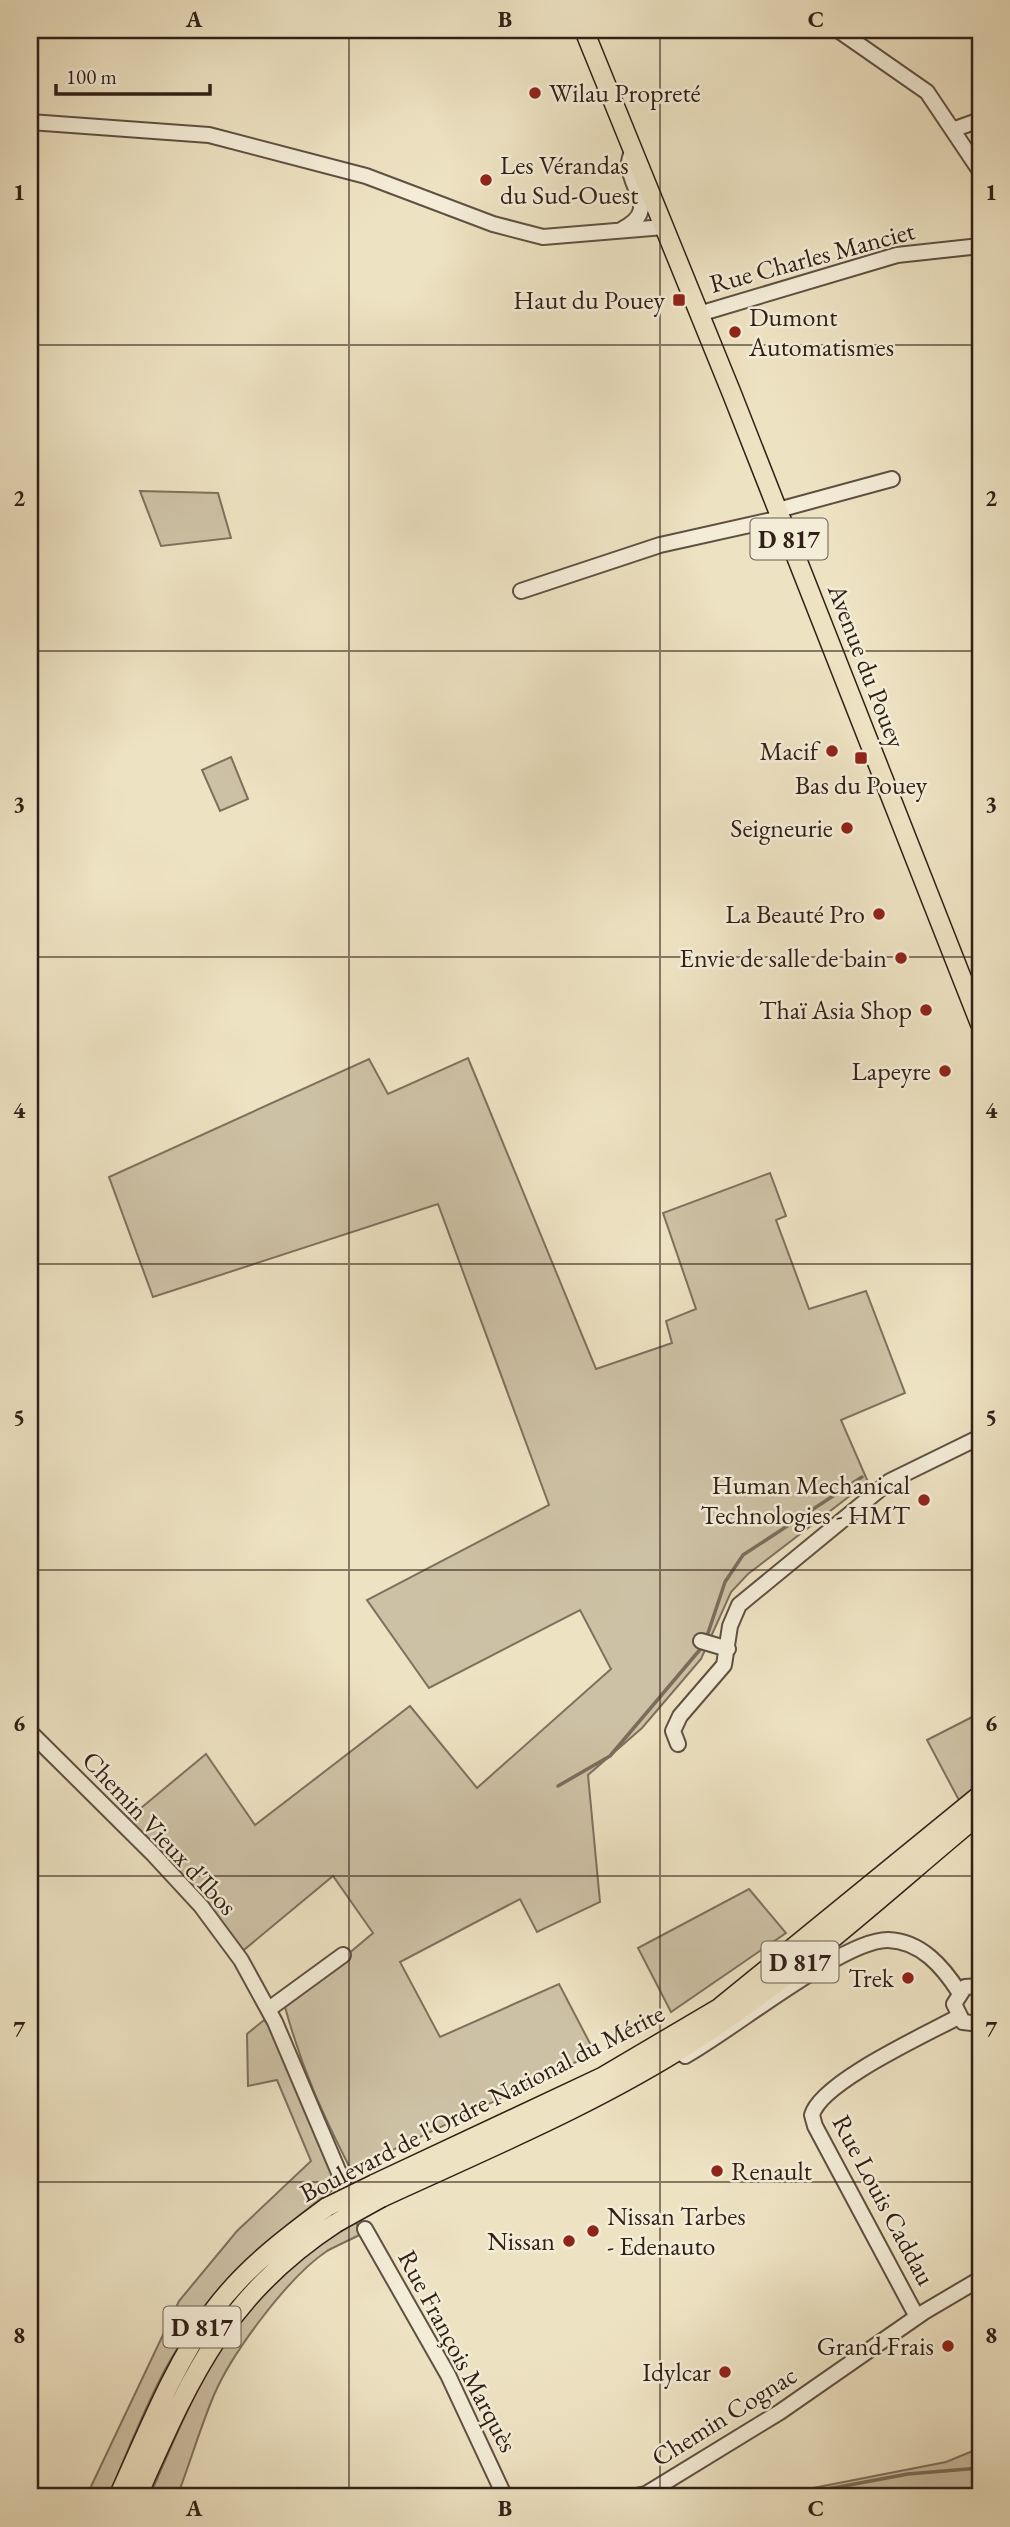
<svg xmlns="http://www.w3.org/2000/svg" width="1010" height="2527" viewBox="0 0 1010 2527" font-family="'EB Garamond',serif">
<rect width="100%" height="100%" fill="#ede2c2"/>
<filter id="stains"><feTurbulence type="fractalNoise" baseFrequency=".00286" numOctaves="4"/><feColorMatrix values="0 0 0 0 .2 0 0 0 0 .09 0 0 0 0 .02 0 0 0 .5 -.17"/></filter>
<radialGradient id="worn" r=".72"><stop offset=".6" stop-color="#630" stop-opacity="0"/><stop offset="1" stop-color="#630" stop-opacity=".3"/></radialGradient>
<!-- green -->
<path fill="#cdc1a5" stroke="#7f705e" stroke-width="2" d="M 140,491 L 218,493 L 231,538 L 161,546 Z
M 231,757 L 248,799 L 220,811 L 202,770 Z
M 468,1058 L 596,1369 L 672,1343 L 666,1321 L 696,1309 L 663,1213 L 770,1173 L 786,1216 L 776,1220 L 809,1309 L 866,1291 L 905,1393 L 841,1420 L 868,1482 L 748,1574 L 731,1592 L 701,1659 L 642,1728 L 588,1775 L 600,1902 L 537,1932 L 520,1899 L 400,1962 L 440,2037 L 559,1984 L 595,2053 L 351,2170 C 322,2113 302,2069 285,2007 L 373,1933 L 333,1876 L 233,1959 L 194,1908 L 118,1827 L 206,1754 L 255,1825 L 410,1706 L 477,1788 L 611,1669 L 580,1610 L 429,1688 L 367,1600 L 549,1505 L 438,1204 L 153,1297 L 109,1177 L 369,1059 L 388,1094 Z
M 980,1713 L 980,1787 L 961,1804 L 927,1740 Z
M 749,1889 L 786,1933 L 671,2012 L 638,1948 Z
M 264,2020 L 270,2026 L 338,2186 C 270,2235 209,2291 167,2366 C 144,2408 127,2454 108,2497 L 86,2497 L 179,2301 L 237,2231 L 311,2161 L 277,2080 L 248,2086 L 247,2034 Z
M 356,2222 L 361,2234 C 350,2240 338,2245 327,2251 C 288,2277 232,2353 214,2395 C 200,2428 190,2463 177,2497 L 149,2497 C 177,2435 202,2367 245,2313 C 274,2276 316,2246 356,2222 Z
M 980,2448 L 980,2497 L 767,2497 L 946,2462 Z"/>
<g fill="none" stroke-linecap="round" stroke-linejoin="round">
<!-- stream -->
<path stroke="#7b6d5b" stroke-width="3.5" d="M 706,1639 L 725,1582 L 743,1555 L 862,1477
M 558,1786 L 610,1756 L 703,1646
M 785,2497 L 908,2474 L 980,2468"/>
<defs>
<path id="minor" d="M 838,30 L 927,92 L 980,171
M 30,122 L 209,135 L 366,176 L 493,224 L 543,237 L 664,227
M 955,129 L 980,120
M 621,230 C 659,210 632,194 629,166 C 628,161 631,154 633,149
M 699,314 L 897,255 L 980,246
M 778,510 L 892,479
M 521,591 L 660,545 L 781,518
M 701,1641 L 728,1649
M 30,1732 L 152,1853 L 201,1906 L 241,1960 L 275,2022 L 343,2182
M 678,1744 L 673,1731 L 680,1716 L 724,1665 L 730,1626 L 739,1605 L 890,1481 L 980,1437
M 980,1986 L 965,1987 L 954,2004 L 963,2022 L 980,2024
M 269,2009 L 343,1955
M 685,2056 C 731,2031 844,1939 888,1940 C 921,1941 943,1967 959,1992
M 365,2229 L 448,2375 L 505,2497
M 917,2317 L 815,2126 L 812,2115 C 821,2082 927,2034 958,2017
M 631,2497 L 646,2494 L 780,2412 L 924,2312 L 980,2279"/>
<path id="major" d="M 584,30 L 732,394 L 980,1024
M 374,2184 L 602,2077 L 719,2008 L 980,1795
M 381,2198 C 487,2149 596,2104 694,2041 C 796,1976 887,1891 980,1814
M 118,2497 C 147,2434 172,2368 213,2311 C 244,2269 286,2237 327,2207
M 137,2497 C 190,2379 223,2297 336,2223"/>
</defs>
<!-- minor casing -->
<use href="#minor" stroke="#605042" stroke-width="18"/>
<!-- major casing -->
<use href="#major" stroke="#312017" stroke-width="21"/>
<!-- minor -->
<use href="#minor" stroke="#f3ecd7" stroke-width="14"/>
<!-- major -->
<use href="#major" stroke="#ede2c2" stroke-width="18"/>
<defs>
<path id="major-bridge" d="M 327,2207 L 374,2184
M 336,2223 L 381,2198"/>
</defs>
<!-- major-bridge casing -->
<use href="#major-bridge" stroke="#312017" stroke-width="21" stroke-linecap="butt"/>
<!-- major-bridge -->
<use href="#major-bridge" stroke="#ede2c2" stroke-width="18"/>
</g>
<!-- grid -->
<path fill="none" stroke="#312017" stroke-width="2" stroke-opacity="0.55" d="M 349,30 L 349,2497M 660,30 L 660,2497M 30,345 L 980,345M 30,651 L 980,651M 30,957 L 980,957M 30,1264 L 980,1264M 30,1570 L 980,1570M 30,1876 L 980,1876M 30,2182 L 980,2182"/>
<!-- markers -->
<g fill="#8f2418" stroke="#f3ecd7" stroke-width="2.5">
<circle cx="535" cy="93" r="7"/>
<circle cx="486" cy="180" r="7"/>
<rect x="672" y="293" width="14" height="14" rx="3.5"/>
<circle cx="735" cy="332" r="7"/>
<circle cx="832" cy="751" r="7"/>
<rect x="854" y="751" width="14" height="14" rx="3.5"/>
<circle cx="847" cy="828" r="7"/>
<circle cx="879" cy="914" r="7"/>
<circle cx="901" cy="958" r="7"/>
<circle cx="926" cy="1010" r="7"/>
<circle cx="945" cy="1071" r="7"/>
<circle cx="924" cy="1500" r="7"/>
<circle cx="908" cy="1978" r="7"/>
<circle cx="717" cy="2171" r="7"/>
<circle cx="593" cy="2231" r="7"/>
<circle cx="569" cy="2241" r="7"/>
<circle cx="948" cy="2346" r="7"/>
<circle cx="725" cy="2372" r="7"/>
</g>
<g text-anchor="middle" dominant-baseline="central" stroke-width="5" stroke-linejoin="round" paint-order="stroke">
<!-- shield labels -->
<g fill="#f3ecd7" stroke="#6b5d51" stroke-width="2">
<rect x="750.5" y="518.5" width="77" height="41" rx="5"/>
<rect x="761.5" y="1941.5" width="77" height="41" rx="5"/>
<rect x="163.5" y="2306.5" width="77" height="41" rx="5"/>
</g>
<g font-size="24" font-weight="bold" fill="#312017">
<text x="789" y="539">D 817</text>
<text x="800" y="1962">D 817</text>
<text x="202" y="2327">D 817</text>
</g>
<!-- poi labels -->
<g font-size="26" fill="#312017" stroke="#f3ecd7" text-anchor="end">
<text x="549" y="93" text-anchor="start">Wilau Propreté</text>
<text x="500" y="165" text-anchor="start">Les Vérandas<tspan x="500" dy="30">du Sud-Ouest</tspan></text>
<text x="665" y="300">Haut du Pouey</text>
<text x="749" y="317" text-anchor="start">Dumont<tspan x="749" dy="30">Automatismes</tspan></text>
<text x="818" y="751">Macif</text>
<text x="861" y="785" text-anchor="middle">Bas du Pouey</text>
<text x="833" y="828">Seigneurie</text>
<text x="865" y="914">La Beauté Pro</text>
<text x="887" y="958">Envie de salle de bain</text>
<text x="912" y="1010">Thaï Asia Shop</text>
<text x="931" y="1071">Lapeyre</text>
<text x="910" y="1485">Human Mechanical<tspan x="910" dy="30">Technologies - HMT</tspan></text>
<text x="894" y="1978">Trek</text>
<text x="731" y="2171" text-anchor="start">Renault</text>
<text x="607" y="2216" text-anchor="start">Nissan Tarbes<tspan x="607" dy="30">- Edenauto</tspan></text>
<text x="555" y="2241">Nissan</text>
<text x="934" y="2346">Grand Frais</text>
<text x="711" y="2372">Idylcar</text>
</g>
<!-- street labels -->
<g font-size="26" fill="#312017" stroke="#f3ecd7">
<text transform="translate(812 257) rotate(-15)">Rue Charles Manciet</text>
<text transform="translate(867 666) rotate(69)">Avenue du Pouey</text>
<text transform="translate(160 1833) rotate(47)">Chemin Vieux d'Ibos</text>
<text transform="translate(482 2103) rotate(-27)">Boulevard de l'Ordre National du Mérite</text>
<text transform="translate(884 2200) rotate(62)">Rue Louis Caddau</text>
<text transform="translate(458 2351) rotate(62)">Rue François Marquès</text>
<text transform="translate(724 2416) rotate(-32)">Chemin Cognac</text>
</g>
</g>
<!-- margin -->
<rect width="1010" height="2527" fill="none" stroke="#ede2c2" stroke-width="77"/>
<!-- scale -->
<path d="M56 84v10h154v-10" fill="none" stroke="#312017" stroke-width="3.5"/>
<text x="66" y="84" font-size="21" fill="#312017" stroke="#f3ecd7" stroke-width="5" paint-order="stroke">100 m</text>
<rect x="38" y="38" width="934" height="2450" fill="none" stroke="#312017" stroke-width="2.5"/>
<g font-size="23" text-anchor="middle" font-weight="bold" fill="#312017">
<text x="194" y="27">A</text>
<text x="505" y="27">B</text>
<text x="816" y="27">C</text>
<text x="19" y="200">1</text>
<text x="991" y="200">1</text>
<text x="19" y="506">2</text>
<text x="991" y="506">2</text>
<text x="19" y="812">3</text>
<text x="991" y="812">3</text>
<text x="19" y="1118">4</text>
<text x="991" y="1118">4</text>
<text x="19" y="1425">5</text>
<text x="991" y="1425">5</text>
<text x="19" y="1731">6</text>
<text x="991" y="1731">6</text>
<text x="19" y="2037">7</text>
<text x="991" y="2037">7</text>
<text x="19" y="2343">8</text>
<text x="991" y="2343">8</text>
<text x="194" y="2516">A</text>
<text x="505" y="2516">B</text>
<text x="816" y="2516">C</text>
</g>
<rect width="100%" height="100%" filter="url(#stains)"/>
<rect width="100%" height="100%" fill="url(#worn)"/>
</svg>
